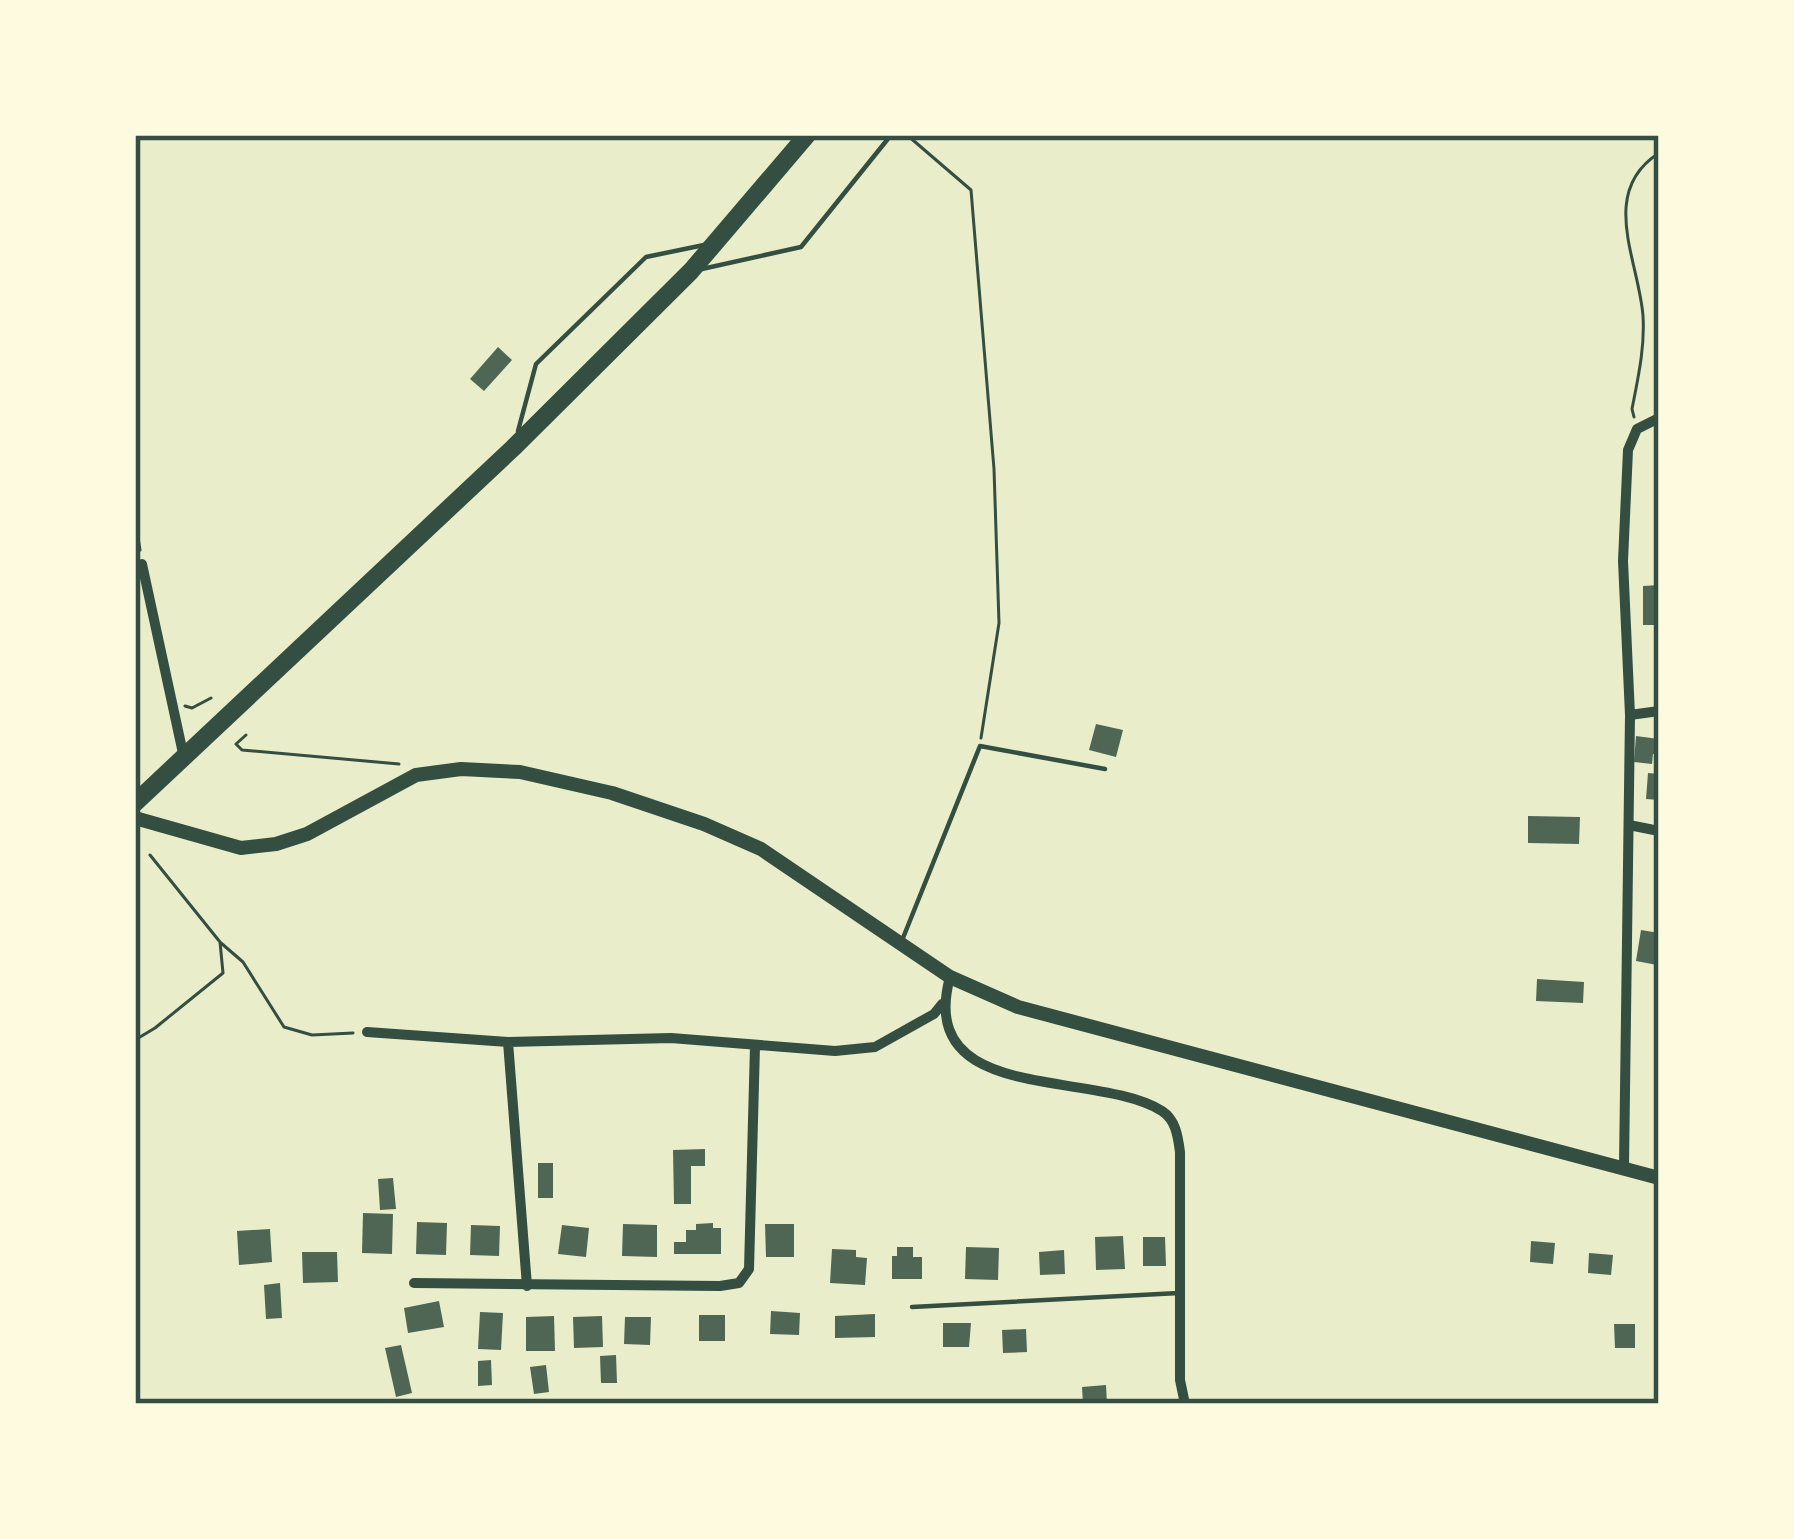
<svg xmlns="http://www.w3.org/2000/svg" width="1794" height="1539" viewBox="0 0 1794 1539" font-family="'DM Sans',sans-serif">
<rect width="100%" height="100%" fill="#e9edc9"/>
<!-- building -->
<path fill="#4f6655" d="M 498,347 L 512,360 L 484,391 L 470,379 Z
M 1659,585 L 1659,625 L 1643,625 L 1643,586 Z
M 1096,724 L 1123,730 L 1116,757 L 1089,750 Z
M 1636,736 L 1659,739 L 1659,754 L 1653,754 L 1652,764 L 1634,762 Z
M 1648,773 L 1659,774 L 1659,800 L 1646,799 Z
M 1528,816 L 1580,817 L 1579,844 L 1528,843 Z
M 1641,930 L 1659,933 L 1657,965 L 1636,961 Z
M 1537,979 L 1584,982 L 1583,1003 L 1536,1001 Z
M 705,1149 L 705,1166 L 691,1166 L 691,1204 L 674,1204 L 673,1150 Z
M 538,1163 L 553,1163 L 553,1198 L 538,1198 Z
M 393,1178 L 396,1209 L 380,1210 L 378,1179 Z
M 363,1213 L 393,1214 L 392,1254 L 362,1253 Z
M 417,1222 L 447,1223 L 446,1255 L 416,1254 Z
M 713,1223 L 713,1228 L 721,1228 L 721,1254 L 674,1254 L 674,1242 L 686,1242 L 686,1230 L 696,1230 L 696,1224 Z
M 623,1224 L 657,1225 L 657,1257 L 622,1256 Z
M 765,1224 L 794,1224 L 794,1257 L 766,1257 Z
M 471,1225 L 500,1226 L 499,1256 L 470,1255 Z
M 562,1225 L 589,1228 L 586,1257 L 558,1254 Z
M 270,1229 L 272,1262 L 239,1265 L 237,1231 Z
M 1123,1236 L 1125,1269 L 1096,1270 L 1095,1237 Z
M 1143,1237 L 1165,1237 L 1166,1266 L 1143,1266 Z
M 1531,1241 L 1555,1243 L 1553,1264 L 1530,1262 Z
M 897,1247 L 913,1247 L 913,1257 L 922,1257 L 922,1279 L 892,1279 L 892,1256 L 897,1256 Z
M 966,1247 L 999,1248 L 998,1280 L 965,1279 Z
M 832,1249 L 856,1250 L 856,1257 L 867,1258 L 865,1285 L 830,1283 Z
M 1064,1250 L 1065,1274 L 1040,1275 L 1039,1252 Z
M 302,1252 L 337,1252 L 338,1282 L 303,1283 Z
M 1589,1253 L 1613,1255 L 1611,1275 L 1588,1273 Z
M 280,1283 L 282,1318 L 266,1319 L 264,1285 Z
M 439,1301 L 444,1327 L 408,1333 L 404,1308 Z
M 771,1311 L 800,1313 L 799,1335 L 770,1334 Z
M 480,1312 L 503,1313 L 501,1350 L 478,1349 Z
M 875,1314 L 875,1337 L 835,1338 L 835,1316 Z
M 699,1315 L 725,1315 L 725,1341 L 699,1341 Z
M 554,1316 L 555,1351 L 526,1351 L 526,1317 Z
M 602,1316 L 603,1347 L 574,1348 L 573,1317 Z
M 625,1317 L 651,1317 L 650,1345 L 624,1344 Z
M 943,1323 L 971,1323 L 969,1347 L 943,1347 Z
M 1614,1324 L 1635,1324 L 1635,1348 L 1615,1348 Z
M 1026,1329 L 1027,1352 L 1003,1353 L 1002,1330 Z
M 401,1345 L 412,1393 L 396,1397 L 385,1348 Z
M 616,1355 L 617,1383 L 601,1383 L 600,1356 Z
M 491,1360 L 492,1385 L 478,1386 L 478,1361 Z
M 546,1365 L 549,1392 L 534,1394 L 530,1367 Z
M 1106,1385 L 1107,1404 L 1083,1404 L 1082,1387 Z"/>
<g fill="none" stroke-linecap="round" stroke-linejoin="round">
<!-- path -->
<path stroke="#344e41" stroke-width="3" d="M 907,135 L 971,190 L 994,469 L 999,623 L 981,738
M 1634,417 L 1632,409 C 1638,378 1645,348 1643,316 C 1639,261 1598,192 1659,153
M 135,519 L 140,550
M 185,706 L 192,708 L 211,698
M 246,735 L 236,744 L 242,750 L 399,764
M 221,943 L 243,962 L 284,1027 L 312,1035 L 353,1033
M 135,1040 L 155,1028 L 223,973 L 220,942 L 150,855"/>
<!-- service -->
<path stroke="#344e41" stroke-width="4.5" d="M 702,269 L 801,247 L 891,135
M 518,431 L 536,364 L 646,257 L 704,245
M 903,938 L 980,746 L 1105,769
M 912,1307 L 1179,1293"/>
<!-- minor -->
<path stroke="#344e41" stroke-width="10" d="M 135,566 L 142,564 L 184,758
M 1630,715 L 1659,711
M 1629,825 L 1659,831
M 950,977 C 915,1106 1096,1069 1162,1111 C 1176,1120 1178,1137 1180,1152 L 1180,1380 L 1185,1404
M 367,1032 L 508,1042 L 671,1038 L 835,1051 L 875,1047 L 934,1014 L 942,1004
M 508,1042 L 527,1286
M 1624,1166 L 1630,715 L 1623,561 L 1628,450 L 1637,429 L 1659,418
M 414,1283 L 720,1286 L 739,1283 L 749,1269 L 755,1046"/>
<!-- tertiary -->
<path stroke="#344e41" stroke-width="14" d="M 135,818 L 241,848 L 276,844 L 307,834 L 416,775 L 461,769 L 520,772 L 612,793 L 704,824 L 761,849 L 950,977 L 1018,1007 L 1659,1178"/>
<!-- trunk -->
<path stroke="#344e41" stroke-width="18" d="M 135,803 L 513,448 L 691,271 L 807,135"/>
</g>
<!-- border -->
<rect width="1794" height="1539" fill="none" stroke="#fefae0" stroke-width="276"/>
<rect x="138" y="138" width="1518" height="1263" fill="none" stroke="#344e41" stroke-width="4.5"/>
</svg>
